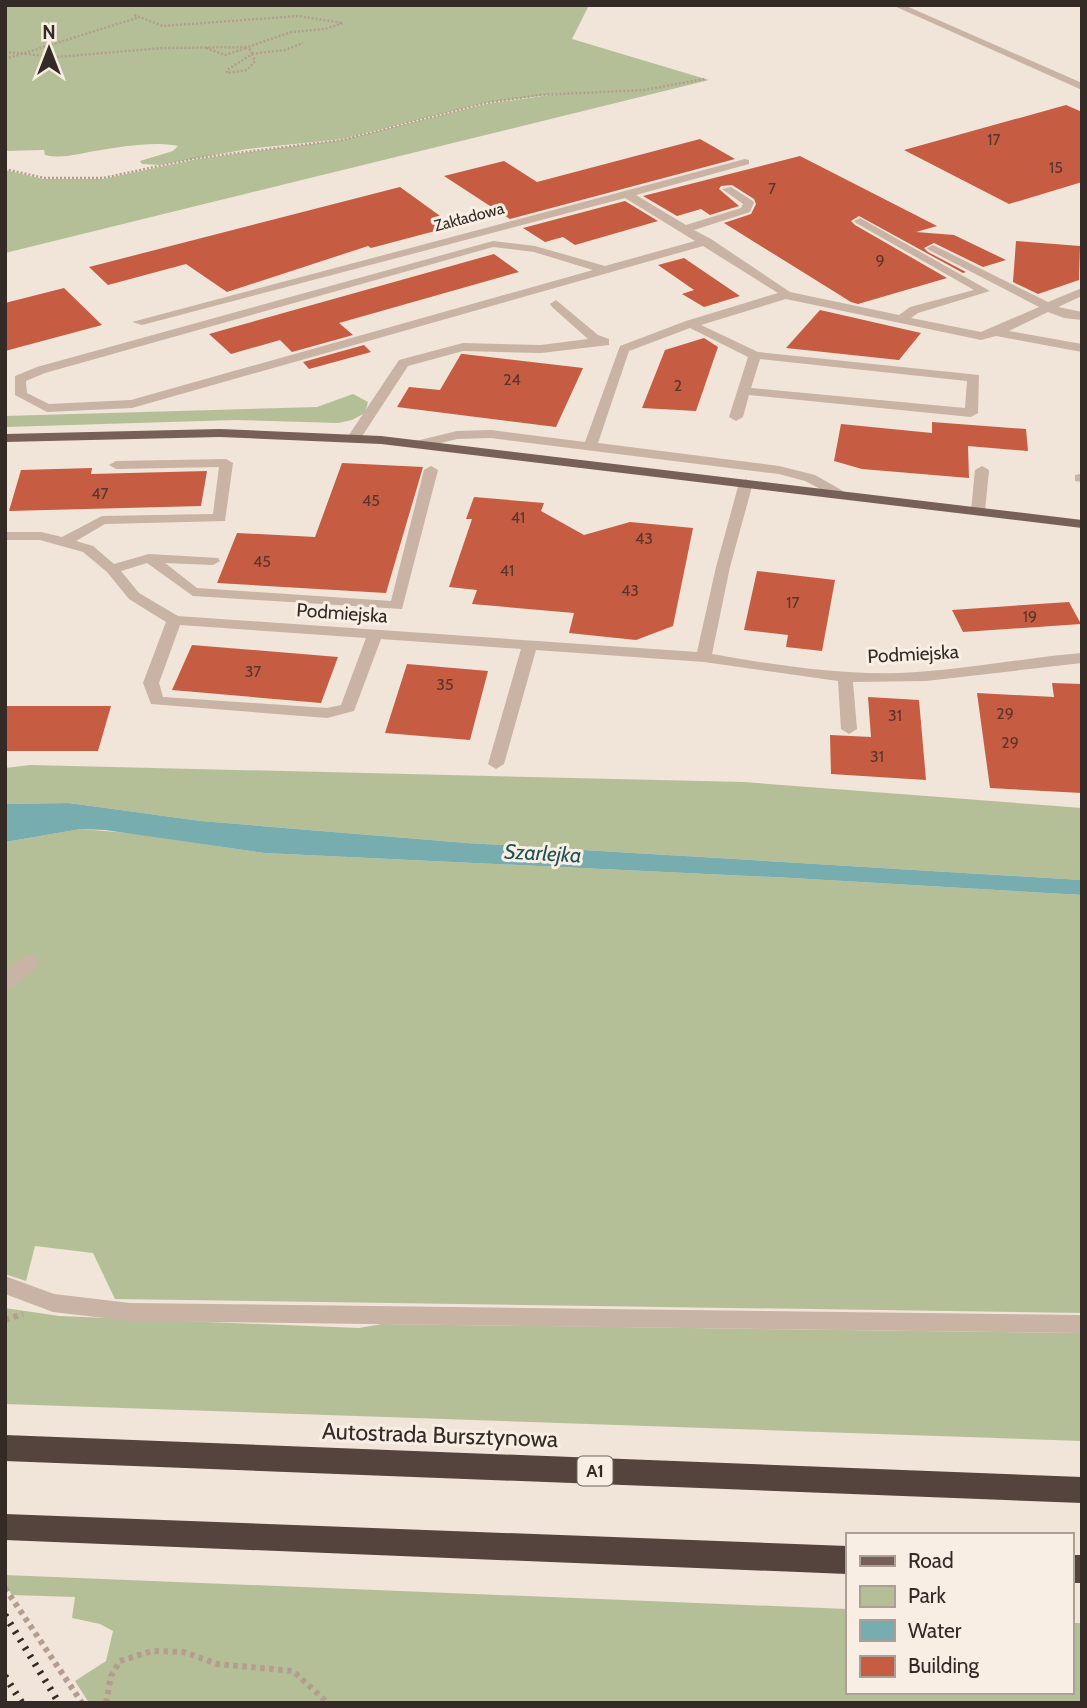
<svg xmlns="http://www.w3.org/2000/svg" width="1087" height="1708" viewBox="0 0 1087 1708" font-family="Cabin,sans-serif">
<rect width="100%" height="100%" fill="#f1e4d8"/>
<!-- green -->
<path fill="#b4bf98" d="M 5,5 L 589,5 L 572,39 L 709,80 L 5,253 L 5,170 L 43,179 L 103,179 L 198,159 L 342,140 L 486,104 L 564,93 L 485,103 L 342,139 L 248,149 L 159,165 L 142,164 L 140,161 L 173,151 L 178,146 C 152,141 122,147 95,151 C 77,154 63,159 45,155 L 44,150 L 5,151 Z
M 353,394 L 368,402 L 365,413 L 352,420 L 338,423 L 235,420 L 5,427 L 5,416 L 317,407 Z
M 30,765 L 744,782 L 1082,808 L 1082,880 L 467,843 L 201,821 L 69,803 L 5,804 L 5,768 Z
M 81,829 L 129,833 L 264,853 L 792,878 L 1082,895 L 1082,1313 L 115,1299 L 93,1253 L 35,1246 L 26,1281 L 5,1274 L 5,842 Z
M 5,1308 L 59,1316 L 359,1328 L 382,1324 L 1082,1333 L 1082,1441 L 5,1404 Z
M 5,1575 L 847,1609 L 847,1692 L 1071,1692 L 1071,1623 L 1082,1623 L 1082,1703 L 89,1703 L 75,1681 L 106,1661 L 113,1631 L 100,1624 L 72,1618 L 75,1597 L 12,1595 L 5,1584 Z"/>
<!-- water -->
<path fill="#77adae" d="M 69,803 L 201,821 L 467,843 L 1082,880 L 1082,895 L 792,878 L 264,853 L 105,830 L 81,829 L 5,842 L 5,804 Z"/>
<!-- building -->
<path fill="#c65c41" d="M 1066,105 L 1082,112 L 1082,182 L 1009,204 L 904,150 Z
M 700,139 L 735,159 L 510,219 L 444,176 L 504,161 L 537,182 Z
M 800,156 L 937,226 L 916,232 L 954,235 L 1006,260 L 983,267 L 934,243 L 924,248 L 928,252 L 966,272 L 963,273 L 859,216 L 851,221 L 855,225 L 947,278 L 858,304 L 851,302 L 724,223 L 751,214 L 756,204 L 754,199 L 732,185 L 721,186 L 719,189 L 739,206 L 710,215 L 701,209 L 677,216 L 643,196 Z
M 400,187 L 454,226 L 371,248 L 368,246 L 227,292 L 186,264 L 108,285 L 89,267 Z
M 625,201 L 658,221 L 575,245 L 563,237 L 545,242 L 523,228 Z
M 1016,241 L 1080,246 L 1079,280 L 1038,294 L 1013,282 Z
M 494,254 L 519,272 L 339,323 L 353,335 L 292,352 L 280,340 L 231,354 L 209,334 Z
M 684,258 L 740,296 L 704,307 L 682,294 L 694,290 L 658,265 Z
M 64,288 L 102,325 L 5,351 L 5,303 Z
M 820,310 L 921,333 L 899,360 L 786,348 Z
M 704,338 L 718,347 L 696,411 L 642,408 L 665,350 Z
M 364,345 L 371,352 L 309,369 L 303,362 Z
M 461,354 L 463,354 L 583,368 L 556,427 L 397,407 L 409,387 L 440,390 Z
M 932,422 L 1026,429 L 1028,451 L 968,446 L 969,478 L 862,469 L 834,461 L 841,424 L 932,433 Z
M 342,463 L 423,467 L 386,593 L 217,583 L 237,533 L 315,537 Z
M 92,468 L 91,474 L 207,471 L 201,506 L 9,511 L 21,470 Z
M 474,497 L 544,503 L 541,511 L 584,535 L 630,522 L 693,528 L 673,626 L 636,640 L 569,633 L 574,613 L 472,604 L 477,590 L 449,587 L 472,519 L 466,519 Z
M 757,571 L 835,580 L 822,651 L 786,647 L 788,635 L 744,630 Z
M 1069,602 L 1081,624 L 963,632 L 952,610 Z
M 192,645 L 338,657 L 321,703 L 172,690 Z
M 407,664 L 488,671 L 470,740 L 385,733 Z
M 1052,683 L 1082,684 L 1082,793 L 990,788 L 977,693 L 1054,697 Z
M 868,697 L 919,700 L 926,780 L 831,774 L 830,735 L 871,737 Z
M 5,706 L 111,706 L 98,751 L 5,751 Z"/>
<g fill="none" stroke-linecap="round" stroke-linejoin="round">
<!-- path-far1 -->
<path stroke="#b49d8e" stroke-width="2.5" stroke-dasharray="2 2" stroke-linecap="butt" d="M 206,48 L 225,55 L 246,48
M 245,48 L 251,50 L 252,54
M 5,52 L 57,57 L 163,48 L 248,47 L 291,32 L 325,29 L 343,23 L 298,16 L 163,26 L 134,15
M 252,54 L 255,61 L 247,70 L 227,73 L 227,70 Z
M 252,54 L 285,50 L 303,43
M 5,59 L 140,17
M 5,169 L 44,178 L 103,178 L 197,158 L 342,140 L 486,103 L 539,95 L 644,90 L 705,79"/>
<!-- path -->
<path stroke="#b49d8e" stroke-width="6" stroke-dasharray="4.5 4.5" stroke-linecap="butt" d="M 5,1320 L 23,1314
M 5,1588 L 82,1703
M 106,1703 L 111,1676 L 120,1661 L 152,1651 L 184,1652 L 217,1664 L 293,1671 L 328,1703"/>
<!-- minor -->
<path fill="#c8b3a4" fill-rule="evenodd" d="M 892,5 L 904,5 L 1082,83 L 1082,90 Z
M 745,159 L 749,160 L 749,164 L 636,195 L 686,225 L 741,208 L 743,204 L 722,189 L 731,187 L 753,201 L 754,203 L 750,212 L 694,230 L 711,239 L 790,292 L 899,315 L 910,307 L 974,290 L 856,223 L 854,221 L 860,218 L 990,291 L 918,313 L 911,318 L 981,332 L 1039,307 L 929,250 L 927,248 L 933,245 L 1048,302 L 1082,288 L 1082,296 L 1058,307 L 1082,312 L 1082,320 L 1064,318 L 1048,312 L 1009,331 L 1082,344 L 1082,352 L 996,336 L 981,340 L 786,299 L 701,325 L 758,352 L 979,375 L 978,413 L 971,417 L 749,395 L 743,417 L 736,421 L 729,417 L 748,357 L 690,328 L 629,351 L 598,443 L 779,466 L 815,475 L 843,491 L 845,494 L 838,498 L 805,481 L 779,474 L 491,438 L 457,439 L 421,448 L 414,444 L 416,441 L 457,431 L 491,430 L 585,442 L 620,346 L 686,321 L 778,293 L 703,246 L 132,408 L 47,412 L 15,395 L 15,376 L 37,367 L 493,241 L 535,246 L 605,266 L 695,241 L 625,198 L 142,325 L 132,322 ZM 493,247 L 534,252 L 593,270 L 131,400 L 49,404 L 27,393 L 26,381 L 45,373 ZM 760,359 L 967,381 L 965,408 L 751,388 Z
M 556,300 L 598,335 L 609,339 L 609,345 L 541,353 L 463,351 L 408,366 L 359,441 L 349,441 L 347,438 L 399,360 L 463,343 L 541,345 L 588,339 L 552,307 L 550,304 Z
M 226,459 L 233,463 L 225,521 L 105,524 L 76,541 L 93,546 L 114,564 L 149,554 L 218,558 L 220,561 L 213,565 L 165,563 L 197,588 L 391,601 L 424,470 L 431,466 L 438,470 L 402,609 L 193,596 L 147,563 L 121,571 L 139,593 L 178,616 L 697,652 L 716,567 L 739,483 L 746,479 L 753,483 L 730,567 L 712,654 C 775,665 837,675 899,673 C 960,671 1021,658 1082,653 L 1082,663 L 926,681 L 853,682 L 857,729 L 849,734 L 841,729 L 838,681 L 704,662 L 536,650 L 504,764 L 496,769 L 488,764 L 521,649 L 381,639 L 354,711 L 327,718 L 151,704 L 143,683 L 166,622 L 129,599 L 107,572 L 83,552 L 40,540 L 5,540 L 5,532 L 41,532 L 62,537 L 102,516 L 213,514 L 219,467 L 116,469 L 109,465 L 116,461 ZM 180,625 L 366,638 L 341,705 L 327,708 L 163,697 L 159,683 Z
M 982,466 L 989,470 L 985,511 L 978,515 L 971,511 L 975,470 Z
M 1080,474 L 1082,482 L 1075,481 L 1075,475 Z
M 30,955 L 37,957 L 39,962 L 37,967 L 12,988 L 5,990 L 5,972 L 23,957 Z
M 5,1276 L 54,1294 L 130,1303 L 1082,1315 L 1082,1333 L 130,1321 L 53,1312 L 5,1294 Z"/>
<!-- major -->
<path fill="#766057" fill-rule="evenodd" d="M 220,429 L 381,436 L 1082,520 L 1082,528 L 381,444 L 220,437 L 5,442 L 5,434 Z"/>
<!-- highway -->
<path fill="#55433d" fill-rule="evenodd" d="M 5,1435 L 1082,1477 L 1082,1503 L 5,1461 Z
M 5,1514 L 847,1546 L 847,1574 L 5,1540 Z
M 1071,1555 L 1082,1555 L 1082,1583 L 1071,1583 Z"/>
<!-- rail -->
<path stroke="#342a26" stroke-width="7" stroke-dasharray="2.5 7" stroke-linecap="butt" d="M 5,1615 L 59,1703
M 5,1676 L 22,1703"/>
</g>
<g text-anchor="middle" dominant-baseline="central" stroke-width="6" stroke-linejoin="round" paint-order="stroke">
<!-- number labels -->
<g font-size="16" fill="#58362d">
<text x="994" y="139">17</text>
<text x="1056" y="167">15</text>
<text x="772" y="188">7</text>
<text x="880" y="260">9</text>
<text x="512" y="379">24</text>
<text x="678" y="385">2</text>
<text x="100" y="493">47</text>
<text x="371" y="500">45</text>
<text x="518" y="517">41</text>
<text x="644" y="538">43</text>
<text x="262" y="561">45</text>
<text x="507" y="570">41</text>
<text x="630" y="590">43</text>
<text x="793" y="602">17</text>
<text x="1030" y="616">19</text>
<text x="253" y="671">37</text>
<text x="445" y="684">35</text>
<text x="1005" y="713">29</text>
<text x="895" y="715">31</text>
<text x="1010" y="742">29</text>
<text x="877" y="756">31</text>
</g>
<!-- far-street labels -->
<g font-size="16" fill="#342a26" stroke="#f9eee4">
<text transform="translate(469 217) rotate(-15)">Zakładowa</text>
</g>
<!-- shield labels -->
<rect fill="#f9eee4" stroke="#6f655f" stroke-width="2" x="577.5" y="1456.5" width="35" height="29" rx="5"/>
<g font-size="18" font-weight="bold" fill="#342a26">
<text x="595" y="1471">A1</text>
</g>
<!-- street labels -->
<g font-size="19" fill="#342a26" stroke="#f9eee4">
<text transform="translate(342 613) rotate(4)">Podmiejska</text>
<text transform="translate(913 654) rotate(-3)">Podmiejska</text>
</g>
<!-- water labels -->
<g font-size="21" font-style="italic" fill="#1c5355" stroke="#f9eee4">
<text transform="translate(543 853) rotate(3)">Szarlejka</text>
</g>
<!-- near-street labels -->
<g font-size="23" fill="#342a26" stroke="#f9eee4">
<text transform="translate(440 1435) rotate(2)">Autostrada Bursztynowa</text>
</g>
</g>
<!-- border -->
<rect width="1087" height="1708" fill="none" stroke="#342a26" stroke-width="14"/>
<!-- legend -->
<rect x="846" y="1533" width="228" height="161" fill="#f9eee4" stroke="#aaa098" stroke-width="2"/>
<rect x="860" y="1556" width="35" height="10" fill="#766057" stroke="#aaa098" stroke-width="2"/>
<text x="908" y="1568" font-size="21" fill="#342a26">Road</text>
<rect x="860" y="1586" width="35" height="21" fill="#b4bf98" stroke="#aaa098" stroke-width="2"/>
<text x="908" y="1603" font-size="21" fill="#342a26">Park</text>
<rect x="860" y="1620" width="35" height="21" fill="#77adae" stroke="#aaa098" stroke-width="2"/>
<text x="908" y="1638" font-size="21" fill="#342a26">Water</text>
<rect x="860" y="1656" width="35" height="21" fill="#c65c41" stroke="#aaa098" stroke-width="2"/>
<text x="908" y="1673" font-size="21" fill="#342a26">Building</text>
<!-- north arrow -->
<g transform="translate(49 49)" stroke="#f9eee4" stroke-width="5" paint-order="stroke">
<path d="M0-5L12 26L0 18L-12 26Z" fill="#342a26"/>
<text y="-10" font-size="19" font-weight="bold" text-anchor="middle" fill="#342a26">N</text>
</g>
</svg>
